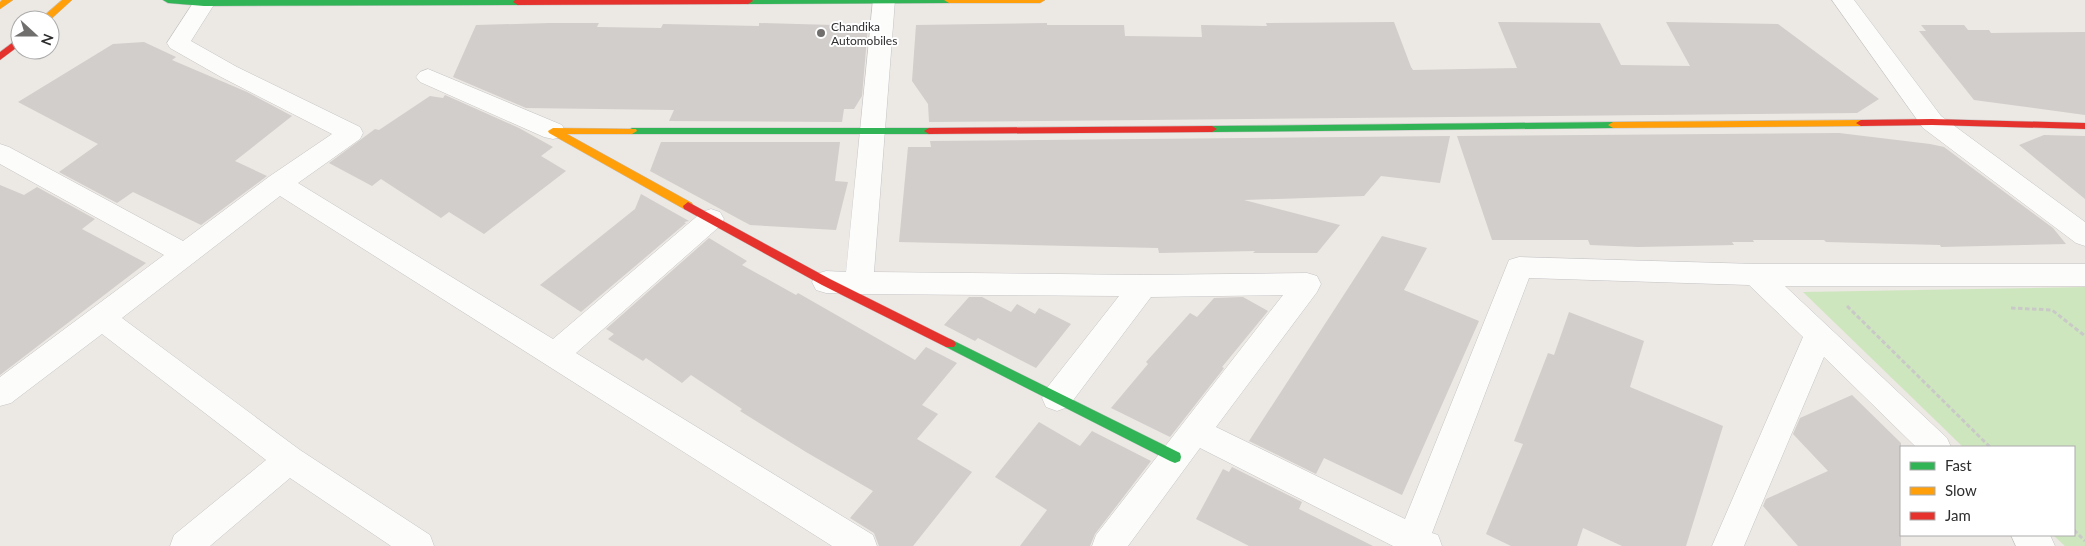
<svg xmlns="http://www.w3.org/2000/svg" width="2085" height="546" viewBox="0 0 2085 546" font-family="Lato,sans-serif">
<rect width="100%" height="100%" fill="#ece8e4"/>
<!-- green -->
<path fill="#cee6be" d="M 2085,287 L 2085,546 L 2065,546 L 2053,535 L 2074,535 L 2074,447 L 1963,447 L 1803,292 Z"/>
<!-- building -->
<path fill="#d1cecb" d="M 1394,22 L 1411,67 L 1413,70 L 1517,68 L 1498,22 L 1600,23 L 1621,65 L 1690,66 L 1666,22 L 1778,24 L 1879,99 L 1857,113 L 929,122 L 928,104 L 912,81 L 916,25 L 1047,23 L 1047,25 L 1124,25 L 1125,36 L 1202,37 L 1201,25 L 1267,26 L 1266,23 Z
M 550,23 L 599,23 L 597,27 L 661,28 L 663,24 L 759,26 L 759,23 L 868,26 L 862,96 L 854,109 L 844,109 L 842,122 L 669,121 L 674,110 L 526,108 L 453,77 L 476,25 Z
M 1921,25 L 1964,25 L 1968,30 L 1989,30 L 1991,33 L 2085,32 L 2085,115 L 1974,100 L 1919,31 L 1926,31 Z
M 144,42 L 176,57 L 172,60 L 247,92 L 292,116 L 235,161 L 267,176 L 201,225 L 133,192 L 117,203 L 59,172 L 98,144 L 18,102 L 113,44 Z
M 445,95 L 519,128 L 553,147 L 541,156 L 566,171 L 484,234 L 449,212 L 441,218 L 381,179 L 372,186 L 329,163 L 375,129 L 379,130 L 430,96 L 443,98 Z
M 1839,133 L 1930,144 L 1944,147 L 2053,228 L 2066,244 L 1941,247 L 1940,245 L 1826,242 L 1824,240 L 1753,240 L 1754,242 L 1732,242 L 1734,245 L 1638,247 L 1590,245 L 1588,240 L 1492,240 L 1457,136 Z
M 2044,135 L 2085,136 L 2085,199 L 2019,145 Z
M 1450,136 L 1440,183 L 1381,176 L 1364,196 L 1244,200 L 1340,225 L 1317,253 L 1253,253 L 1255,251 L 1159,253 L 1158,248 L 899,242 L 908,147 L 931,147 L 930,141 Z
M 661,142 L 840,142 L 835,181 L 848,182 L 836,230 L 750,225 L 650,171 Z
M 0,185 L 24,195 L 37,187 L 95,219 L 82,229 L 146,263 L 0,375 Z
M 641,194 L 689,221 L 684,222 L 686,223 L 581,312 L 540,285 L 635,209 Z
M 1382,236 L 1427,248 L 1404,290 L 1479,321 L 1402,495 L 1324,458 L 1316,474 L 1249,441 Z
M 709,238 L 747,261 L 742,265 L 796,295 L 798,293 L 915,360 L 926,347 L 957,363 L 922,405 L 938,414 L 917,439 L 972,472 L 913,546 L 879,546 L 874,533 L 850,518 L 873,491 L 806,452 L 740,411 L 742,409 L 691,375 L 682,383 L 646,358 L 643,361 L 608,339 L 614,334 L 606,329 Z
M 969,297 L 982,297 L 1011,312 L 1017,304 L 1035,314 L 1039,308 L 1071,324 L 1036,368 L 978,338 L 975,341 L 944,325 Z
M 1243,297 L 1268,311 L 1222,367 L 1224,368 L 1170,437 L 1111,408 L 1148,364 L 1146,362 L 1190,313 L 1197,317 L 1214,298 Z
M 1569,312 L 1644,341 L 1630,387 L 1723,426 L 1686,546 L 1622,546 L 1583,528 L 1577,546 L 1511,546 L 1486,534 L 1523,444 L 1514,441 L 1548,353 L 1554,355 Z
M 1852,395 L 1901,443 L 1901,546 L 1798,546 L 1763,506 L 1766,499 L 1828,471 L 1793,434 L 1800,418 Z
M 1039,422 L 1080,446 L 1092,431 L 1151,461 L 1095,534 L 1090,546 L 1020,546 L 1047,510 L 995,477 Z
M 1232,467 L 1302,502 L 1299,509 L 1373,546 L 1249,546 L 1196,519 L 1223,469 L 1229,472 Z"/>
<g fill="none" stroke-linecap="round" stroke-linejoin="round">
<defs>
<path id="street" d="M 195,0 L 213,0 L 215,3 L 191,41 L 237,67 L 360,127 L 363,133 L 360,139 L 298,183 L 553,339 L 702,212 L 711,209 L 720,212 L 724,219 L 720,226 L 576,353 L 873,535 L 877,546 L 832,546 L 280,196 L 122,318 L 300,450 L 430,535 L 434,546 L 391,546 L 290,478 L 210,546 L 170,546 L 174,535 L 266,460 L 102,334 L 11,403 L 0,406 L 0,377 L 164,255 L 0,164 L 0,144 L 9,147 L 183,241 L 270,176 L 332,134 L 221,77 L 170,48 L 167,43 Z
M 873,0 L 895,0 L 874,272 L 1143,275 L 1307,273 L 1317,276 L 1321,284 L 1317,292 L 1216,427 L 1405,519 L 1509,260 L 1519,257 L 1756,264 L 2085,264 L 2085,286 L 1785,286 L 1947,438 L 1951,447 L 1916,447 L 1824,357 L 1744,546 L 1712,546 L 1803,337 L 1749,285 L 1529,278 L 1432,533 L 1438,535 L 1442,546 L 1393,546 L 1200,448 L 1128,546 L 1092,546 L 1096,535 L 1283,295 L 1151,297 L 1068,407 L 1057,411 L 1046,407 L 1042,398 L 1046,389 L 1119,296 L 859,294 L 826,293 L 816,290 L 812,282 L 816,274 L 826,271 L 846,272 Z
M 1832,0 L 1854,0 L 1941,116 L 2085,222 L 2085,246 L 2076,243 L 1923,128 Z
M 428,69 L 562,125 L 565,131 L 562,137 L 553,139 L 544,137 L 420,82 L 416,77 L 420,72 Z
M 2011,535 L 2050,535 L 2055,546 L 2016,546 Z"/>
<path id="fast" d="M 163,0 L 521,0 L 523,2 L 518,5 L 204,6 L 168,3 Z
M 744,0 L 954,0 L 949,3 L 748,4 L 745,3 Z
M 1613,122 L 1618,125 L 1613,128 L 1212,132 L 1207,129 L 1212,126 Z
M 632,128 L 929,128 L 934,131 L 929,134 L 632,134 L 627,131 Z
M 950,339 L 1180,453 L 1181,457 L 1180,461 L 1175,463 L 1170,461 L 946,347 L 944,344 L 946,341 Z"/>
<path id="slow" d="M 2,0 L 13,0 L 0,9 L 0,2 Z
M 62,0 L 72,0 L 50,20 L 39,20 Z
M 944,0 L 1045,0 L 1040,3 L 949,3 Z
M 1861,120 L 1866,123 L 1861,126 L 1613,128 L 1608,125 L 1613,122 Z
M 553,128 L 636,129 L 637,131 L 632,134 L 567,134 L 692,203 L 693,206 L 692,209 L 684,209 L 549,133 L 548,131 Z"/>
<path id="jam" d="M 515,0 L 752,0 L 753,1 L 748,4 L 518,5 L 513,2 Z
M 20,37 L 20,45 L 0,60 L 0,52 Z
M 1932,119 L 2085,123 L 2085,129 L 1932,125 L 1861,126 L 1856,123 L 1861,120 Z
M 1212,126 L 1217,129 L 1212,132 L 929,134 L 924,131 L 929,128 Z
M 688,202 L 830,279 L 954,341 L 956,344 L 954,347 L 946,347 L 822,285 L 684,209 L 683,206 Z"/>
</defs>
<!-- street casing -->
<use href="#street" stroke="#c5c4c5" stroke-width="1"/>
<!-- fast casing -->
<use href="#fast" stroke="#c5c4c5" stroke-width="1"/>
<!-- slow casing -->
<use href="#slow" stroke="#c5c4c5" stroke-width="1"/>
<!-- jam casing -->
<use href="#jam" stroke="#c5c4c5" stroke-width="1"/>
<!-- path -->
<path stroke="#c9c9c8" stroke-width="3" stroke-dasharray="4.5 2.5" stroke-linecap="butt" d="M 1847,306 L 1990,447
M 2011,308 L 2052,310 L 2085,336
M 2074,530 L 2085,541"/>
<!-- street -->
<use href="#street" fill="#fcfcfb" fill-rule="evenodd"/>
<!-- fast -->
<use href="#fast" fill="#30b455" fill-rule="evenodd"/>
<!-- slow -->
<use href="#slow" fill="#ff9f0a" fill-rule="evenodd"/>
<!-- jam -->
<use href="#jam" fill="#e5322d" fill-rule="evenodd"/>
</g>
<!-- markers -->
<circle fill="#706f6e" stroke="#fff" stroke-width="2" cx="821" cy="33" r="5"/>
<g text-anchor="middle" dominant-baseline="central" stroke-width="4" stroke-linejoin="round" paint-order="stroke">
<!-- poi labels -->
<g font-size="12" fill="#2e2e2e" stroke="#fff" text-anchor="start">
<text x="831" y="26">Chandika<tspan x="831" dy="14">Automobiles</tspan></text>
</g>
</g>
<!-- legend -->
<rect x="1900" y="446" width="175" height="90" fill="#ffffff" stroke="#ababab"/>
<rect x="1910" y="462" width="25" height="8" fill="#30b455" stroke="#ababab"/>
<text x="1945" y="471" font-size="15" fill="#2e2e2e">Fast</text>
<rect x="1910" y="487" width="25" height="8" fill="#ff9f0a" stroke="#ababab"/>
<text x="1945" y="496" font-size="15" fill="#2e2e2e">Slow</text>
<rect x="1910" y="512" width="25" height="8" fill="#e5322d" stroke="#ababab"/>
<text x="1945" y="521" font-size="15" fill="#2e2e2e">Jam</text>
<!-- north arrow -->
<g transform="translate(35 35) rotate(111)"><circle r="24" fill="#ffffff" stroke="#ababab"/>
<path d="M0-4L9 19L0 12L-9 19Z" fill="#706f6e"/>
<text y="-8" font-size="14" font-weight="bold" text-anchor="middle" fill="#2e2e2e">N</text>
</g>
</svg>
